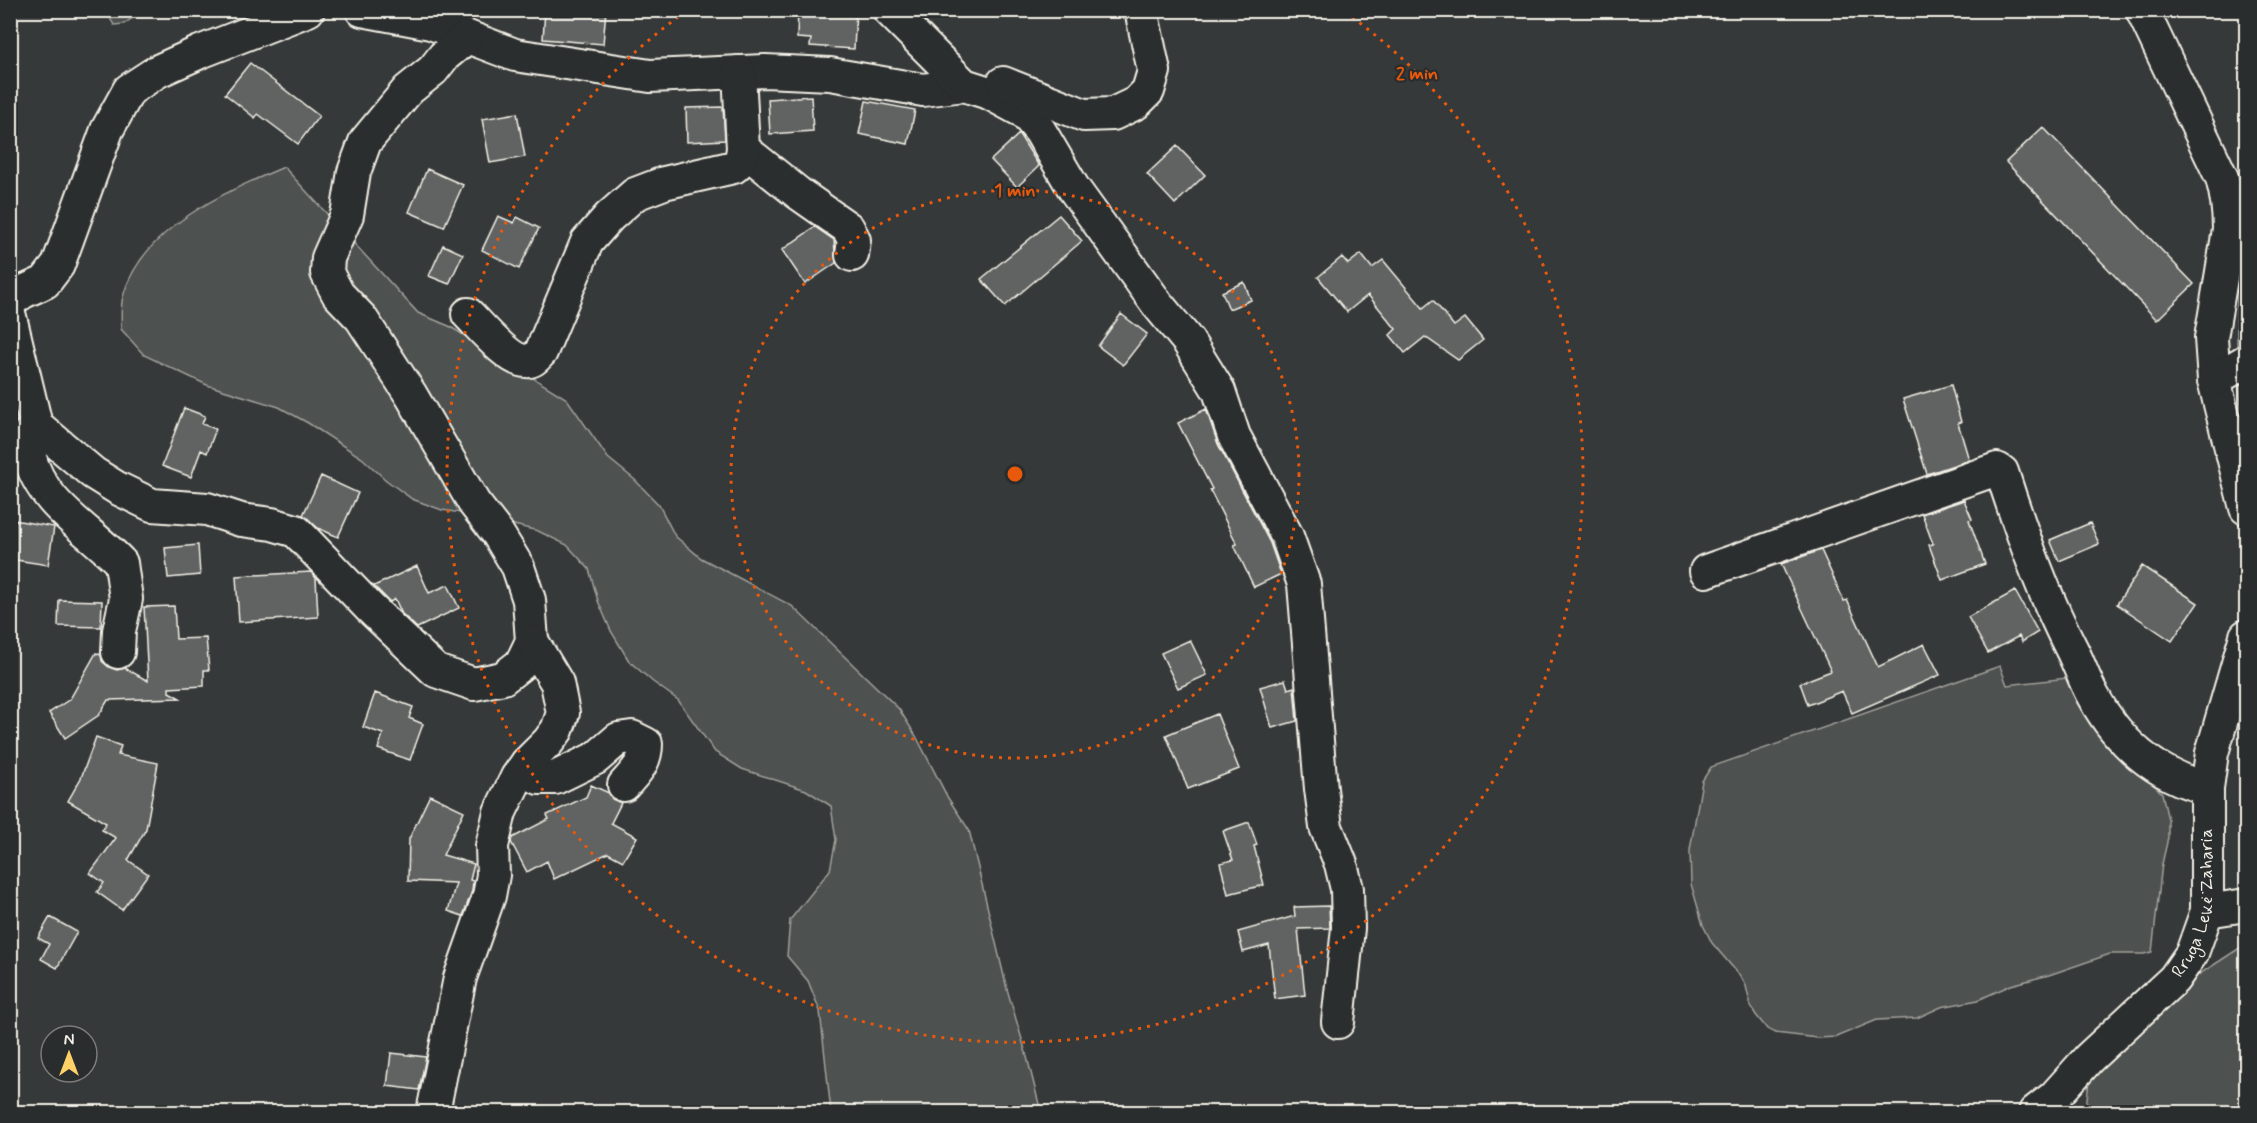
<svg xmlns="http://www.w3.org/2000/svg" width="2257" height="1123" viewBox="0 0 2257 1123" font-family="Mynerve,sans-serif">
<rect width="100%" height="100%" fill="#363939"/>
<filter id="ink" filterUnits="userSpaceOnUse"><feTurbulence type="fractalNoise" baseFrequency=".0167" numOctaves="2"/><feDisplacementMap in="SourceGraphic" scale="12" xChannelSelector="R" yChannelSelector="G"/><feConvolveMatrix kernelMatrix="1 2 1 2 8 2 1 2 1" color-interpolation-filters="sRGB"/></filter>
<g filter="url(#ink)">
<!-- green -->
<path fill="#4e514f" stroke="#a1a19c" stroke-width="1.5" d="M 106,11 L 142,11 L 124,24 L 114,25 Z
M 284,167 L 418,313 L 449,326 L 567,399 L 608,458 L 635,480 L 659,505 L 675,536 L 701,558 L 792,606 L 899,709 L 916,736 L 948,798 L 969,830 L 1007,989 L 1026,1053 L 1041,1112 L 831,1112 L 820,1011 L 808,981 L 787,956 L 790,920 L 830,870 L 836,840 L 831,806 L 806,790 L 742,769 L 715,752 L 678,700 L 653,682 L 629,661 L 611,631 L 598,601 L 589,569 L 567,545 L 538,531 L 474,515 L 442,510 L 412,499 L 386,480 L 362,458 L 308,423 L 279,407 L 207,385 L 144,355 L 121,329 C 122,319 120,306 123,297 C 141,228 225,192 284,167 Z
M 2246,202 L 2246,448 L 2237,368 L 2237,290 Z
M 2000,666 L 2007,685 L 2075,677 L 2142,773 L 2162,793 L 2168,820 L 2168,838 L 2162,864 L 2152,952 L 2144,954 L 2110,954 L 2049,975 L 2011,985 L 1978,1000 L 1941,1007 L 1917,1018 L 1877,1020 L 1836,1037 L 1818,1038 L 1775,1033 L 1767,1029 L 1756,1015 L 1751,1007 L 1746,986 L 1741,977 L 1712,943 L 1703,925 L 1691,884 L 1690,850 L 1702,781 L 1711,767 Z
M 2246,944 L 2246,1112 L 2088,1112 L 2086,1108 L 2089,1081 L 2181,986 Z"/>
<!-- building -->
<path fill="#616362" stroke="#f4f1e8" stroke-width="1.5" d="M 545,10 L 606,10 L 603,44 L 543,39 Z
M 798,10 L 856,11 L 854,49 L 810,46 L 811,39 L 797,38 Z
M 250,63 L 319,116 L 298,144 L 258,114 L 255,118 L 225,94 Z
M 811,96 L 813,131 L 770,134 L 768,99 Z
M 866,101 L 915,110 L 908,144 L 859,134 Z
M 723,107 L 725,140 L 687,142 L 686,108 Z
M 517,113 L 525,157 L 490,163 L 482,119 Z
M 2043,127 L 2194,284 L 2157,320 L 2006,162 Z
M 1019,134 L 1039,166 L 1017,187 L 991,160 Z
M 1177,146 L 1205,175 L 1175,204 L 1147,174 Z
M 427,169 L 463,185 L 444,227 L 409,212 Z
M 1059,215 L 1082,241 L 1005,306 L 981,279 Z
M 498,216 L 514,223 L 517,217 L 539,228 L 519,269 L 482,250 Z
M 815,227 L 834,240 L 836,263 L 805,284 L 782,250 Z
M 443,245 L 463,254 L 449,284 L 429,276 Z
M 1361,254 L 1372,268 L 1383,260 L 1423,308 L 1433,300 L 1454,326 L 1465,318 L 1483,340 L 1458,360 L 1425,337 L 1405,353 L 1390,335 L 1396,329 L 1368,295 L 1347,312 L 1318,277 L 1342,257 L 1348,264 Z
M 1244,282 L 1251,300 L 1229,309 L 1222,292 Z
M 1121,314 L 1147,334 L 1123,365 L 1098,346 Z
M 1951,385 L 1961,422 L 1958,423 L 1969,460 L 1927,474 L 1903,399 Z
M 184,408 L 205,416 L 202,424 L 216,429 L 207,453 L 201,450 L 191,477 L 162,466 Z
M 1206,409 L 1218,444 L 1270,543 L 1281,574 L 1254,587 L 1234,545 L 1237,544 L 1210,490 L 1212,489 L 1178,423 Z
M 321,476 L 358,493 L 338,537 L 318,528 L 303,515 Z
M 1964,500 L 1972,519 L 1969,520 L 1985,564 L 1942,580 L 1929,545 L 1933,544 L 1922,514 Z
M 14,520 L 54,527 L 48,565 L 10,559 Z
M 2090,523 L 2099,544 L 2059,561 L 2050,540 Z
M 198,545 L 200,575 L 168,578 L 165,548 Z
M 1821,550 L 1844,601 L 1847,600 L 1878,667 L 1924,644 L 1940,675 L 1852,713 L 1842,691 L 1808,705 L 1800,683 L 1831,671 L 1781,564 Z
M 417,566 L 429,593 L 448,585 L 459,608 L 417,628 L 402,614 L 395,599 L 390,602 L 374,586 Z
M 2142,566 L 2198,603 L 2172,641 L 2117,604 Z
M 311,572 L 316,578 L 318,617 L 239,622 L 236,576 Z
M 2015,591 L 2038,632 L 2022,642 L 2019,636 L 1988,653 L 1968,617 Z
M 59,600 L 102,601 L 101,627 L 58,626 Z
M 174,606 L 176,639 L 206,638 L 209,670 L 204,670 L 204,686 L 169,688 L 169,692 L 180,698 L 108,700 L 99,715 L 65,738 L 49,713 L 70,699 L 96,653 L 101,655 L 102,661 L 109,667 L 117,670 L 125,668 L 148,681 L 144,607 Z
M 1190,640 L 1207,675 L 1178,688 L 1161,653 Z
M 1285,680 L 1288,689 L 1294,687 L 1297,721 L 1272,728 L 1260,687 Z
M 375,693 L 413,707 L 409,718 L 423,724 L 410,760 L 378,749 L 383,734 L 363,727 Z
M 1217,714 L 1239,769 L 1188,789 L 1166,735 Z
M 96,737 L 121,746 L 118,755 L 158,763 L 146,829 L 128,860 L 148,874 L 122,910 L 97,892 L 104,883 L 90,873 L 116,838 L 102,830 L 106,823 L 68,801 L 81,778 Z
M 591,785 L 609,793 L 612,799 L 621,803 L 611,823 L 637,837 L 623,861 L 608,853 L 554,879 L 547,861 L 527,872 L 511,842 L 512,838 L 549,819 L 547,815 L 586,797 Z
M 430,795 L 464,811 L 443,855 L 474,864 L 470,880 L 473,881 L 472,891 L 463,916 L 448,911 L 456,883 L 408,881 L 409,839 Z
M 1249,822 L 1257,845 L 1254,846 L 1264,885 L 1228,894 L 1220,863 L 1233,860 L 1223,831 Z
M 1329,906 L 1330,928 L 1298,929 L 1305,995 L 1275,999 L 1269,945 L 1243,952 L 1238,932 L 1295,916 L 1294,907 Z
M 50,917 L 77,932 L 57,968 L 41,959 L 49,944 L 38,938 Z
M 391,1053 L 426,1057 L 419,1090 L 387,1086 Z"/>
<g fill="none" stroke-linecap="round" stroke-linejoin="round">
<defs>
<g id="minor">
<path d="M 362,10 L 431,23 L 515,55 L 650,76 L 765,71 L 830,74 L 923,90 L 964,85"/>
<path d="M 889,10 L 964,85 L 989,93 L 1024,112 L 1040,131 L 1074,189 L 1158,305 L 1188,341 L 1219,391 L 1234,436 L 1287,536 L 1304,584 L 1321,789 L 1326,827 L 1341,864 L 1347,889 L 1348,928 L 1338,1022"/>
<path d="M 2142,10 L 2222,178 C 2227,196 2229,212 2229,230 L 2211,338 L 2214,380 L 2246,508"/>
<path d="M 1003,83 L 1084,115 L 1113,114 L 1136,103 L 1148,91 L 1154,71 L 1141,10"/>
<path d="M 743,149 L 798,193 L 848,228 L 854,240 L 852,255"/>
<path d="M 10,301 L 23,292 L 45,282 L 58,265 L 107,130 L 129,90 L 158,71 L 200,52 L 308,10"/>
<path d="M 468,314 C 480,326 509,361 526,361 C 533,362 536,357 541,352 L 587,242 L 609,217 L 635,194 L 664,183 L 734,167 L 741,160 L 743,149 L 739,72"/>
<path d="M 10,317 L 36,425 L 93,473 L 117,488 L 152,505 L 207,509 L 241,520 L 272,524 L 296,531 L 370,608 L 436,671 L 474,684 L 503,678 L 521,664 L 532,641 L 529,600 L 518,567 L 498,534 L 474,503 L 411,395 L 361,318 L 338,294 L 327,273 L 328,258 L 347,215 L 354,172 L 365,142 L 408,90 L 433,70 L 444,56 L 467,37"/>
<path d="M 2214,380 L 2246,361"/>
<path d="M 36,425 C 34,428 29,432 28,436 C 27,441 28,450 29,454 C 40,504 89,529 121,563 L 126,599 L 119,631 L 118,652"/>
<path d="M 1706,571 L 1997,469 L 2002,472 C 2021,532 2042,591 2070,646 C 2079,663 2084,680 2093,696 C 2118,742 2156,776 2207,788"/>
<path d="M 527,763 L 529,772 L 539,778 L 555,778 L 596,758 L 618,739 L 632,737 L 646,744 C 646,762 636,772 624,785"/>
<path d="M 2207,911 L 2246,905"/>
<path d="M 433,1112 L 460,978 L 489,896 L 493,875 L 492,846 L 500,812 L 517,777 L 527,763 L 548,742 L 557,730 L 563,713 L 557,683 L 532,641"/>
<path id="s1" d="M 2035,1112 L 2054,1097 L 2089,1058 L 2174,979 L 2192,953 L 2207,911 L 2207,788 L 2212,753 L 2246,636"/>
</g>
</defs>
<!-- minor casing -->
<use href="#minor" stroke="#f4f1e8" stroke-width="36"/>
<!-- minor -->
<use href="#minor" stroke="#2a2d2e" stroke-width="32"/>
</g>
</g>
<!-- distance rings -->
<g fill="none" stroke="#e8590c" stroke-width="3" stroke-dasharray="3 6">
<circle cx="1015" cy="474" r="284"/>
<path d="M1345 12A568 568 0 1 1 685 12"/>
</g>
<g text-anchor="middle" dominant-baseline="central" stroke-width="4.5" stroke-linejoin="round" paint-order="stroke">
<!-- street labels -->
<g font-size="18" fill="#f4f1e8" stroke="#2a2d2e">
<text stroke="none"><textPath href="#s1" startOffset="274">Rruga Lekë Zaharia</textPath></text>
</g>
</g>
<circle cx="1015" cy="474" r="9" fill="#e8590c" stroke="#2a2d2e" stroke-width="3"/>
<g font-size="18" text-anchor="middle" font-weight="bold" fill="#e8590c" stroke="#2a2d2e" stroke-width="4.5" stroke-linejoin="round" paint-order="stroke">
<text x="1417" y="79">2 min</text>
<text x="1015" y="196">1 min</text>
</g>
<!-- margin -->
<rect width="2257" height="1123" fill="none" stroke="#2a2d2e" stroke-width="36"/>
<rect x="18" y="18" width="2221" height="1087" fill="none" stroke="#f4f1e8" stroke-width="2" filter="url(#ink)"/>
<!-- north arrow -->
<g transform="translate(69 1054)"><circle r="28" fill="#2a2d2e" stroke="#7b7b78" stroke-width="1.5"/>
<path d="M0-4.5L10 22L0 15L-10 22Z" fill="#ffd166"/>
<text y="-9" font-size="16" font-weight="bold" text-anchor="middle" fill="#f4f1e8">N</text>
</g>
</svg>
